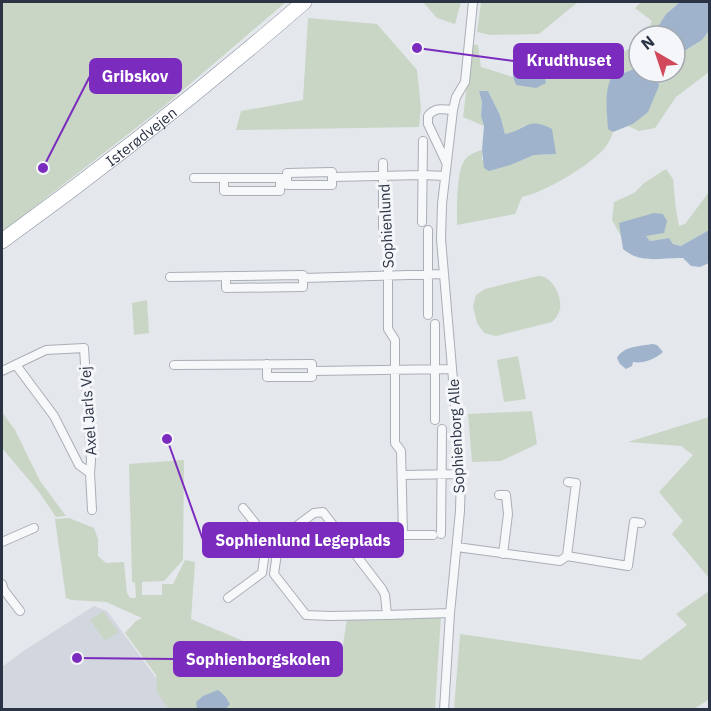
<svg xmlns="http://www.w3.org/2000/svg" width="711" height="711" viewBox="0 0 711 711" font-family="'IBM Plex Sans',sans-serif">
<rect width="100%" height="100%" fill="#e4e7ec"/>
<!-- built -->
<path fill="#d2d6de" d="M 94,606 L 107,611 L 156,678 L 166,700 L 172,709 L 2,709 L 2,667 L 25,650 Z"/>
<!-- green -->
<path fill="#c9d6c5" d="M 2,2 L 286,2 L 163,107 L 2,232 Z
M 423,2 L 461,2 L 455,24 L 437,18 Z
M 481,2 L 578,2 L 539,34 L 490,35 L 477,32 Z
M 641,2 L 677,2 L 679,3 L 666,14 L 657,28 L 658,36 L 646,36 L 652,21 L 635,8 Z
M 308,18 L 377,24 L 417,70 L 421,107 L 419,127 L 236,130 L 241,111 L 303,100 Z
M 709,31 L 709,72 L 676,97 L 655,128 L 639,131 L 628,126 L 633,124 L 659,86 L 657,72 L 675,72 L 675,55 L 678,55 L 702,40 Z
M 472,44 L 478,45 L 481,67 L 513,77 L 516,85 L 546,78 C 542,67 536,64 525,61 L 527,55 L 557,55 L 563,63 L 578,65 L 585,56 L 597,48 L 605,75 L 615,69 L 615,57 L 628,49 L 639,45 L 639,67 L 611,78 L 608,128 L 613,132 C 611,138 608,144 604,149 C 588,166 546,192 522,197 L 515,214 L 457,225 C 457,210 456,177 463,163 C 466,156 474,152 482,150 L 482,160 L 513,164 L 534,155 L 556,154 L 526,125 L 515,132 L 505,135 L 500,115 L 488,91 L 479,91 L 482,102 L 481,116 L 484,126 L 463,117 Z
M 666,169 L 673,179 L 676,210 L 679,226 L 685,224 L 709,192 L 709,230 L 681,246 L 673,244 L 669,238 L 650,241 L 646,236 L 619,223 L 622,238 L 612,220 L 614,202 L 634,193 L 644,183 Z
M 538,276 C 553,276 562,296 560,309 C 559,314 556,318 552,322 L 496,336 L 484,333 L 477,323 L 473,306 L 476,295 L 485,289 Z
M 147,300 L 149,333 L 134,335 L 132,303 Z
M 518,356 L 526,399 L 504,402 L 497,360 Z
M 532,411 L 537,444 L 501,461 L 472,462 L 468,414 Z
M 2,412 L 15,430 L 40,481 L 66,516 L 56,517 L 39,492 L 2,448 Z
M 709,417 L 710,417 L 709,578 L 672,534 L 683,521 L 659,492 L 693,455 L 681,446 L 628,442 Z
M 184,460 L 183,560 L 164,581 L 142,582 L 142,595 L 162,595 L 162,584 L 173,584 L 185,560 L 195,562 L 191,619 L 308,668 L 321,670 L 337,664 L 341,659 L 347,618 L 441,616 L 435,709 L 169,709 L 157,692 L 156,675 L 125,633 L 136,621 L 142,618 L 106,602 L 72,600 L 66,598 L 55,519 L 69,518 L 94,528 L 98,539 L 98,556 L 106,563 L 124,562 L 127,593 L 130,598 L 135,598 L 136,597 L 135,583 L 132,582 L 129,464 Z
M 709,591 L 709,699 L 694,709 L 454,709 L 460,634 L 641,660 L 687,625 L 676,614 Z
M 103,611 L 118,632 L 105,641 L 90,620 Z"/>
<!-- water -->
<path fill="#9fb4cc" d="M 680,2 L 709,2 L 709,31 L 702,40 L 678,55 L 675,55 L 675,36 L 658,36 L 657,28 L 666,14 Z
M 525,61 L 531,63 L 543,71 L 546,83 L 536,88 L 516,85 L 513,77 L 514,63 Z
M 639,67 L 639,72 L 657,72 L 659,86 L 648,112 L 633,124 L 613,132 L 608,129 C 607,112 604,93 611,78 Z
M 479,91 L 488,91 L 500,115 L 505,134 C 527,130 527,116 552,129 L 556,154 L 534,155 L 513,164 L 489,171 L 484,168 L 482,150 L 484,126 L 481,116 L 482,102 Z
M 654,213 L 663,214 L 667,221 L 664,233 L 646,236 L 650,241 L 669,238 L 673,244 L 681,246 L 709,230 L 709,263 L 700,267 L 691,266 L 683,258 C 662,257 642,265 623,249 L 619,223 Z
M 653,344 L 657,345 L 663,352 C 655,359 643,364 633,362 L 632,366 L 626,369 L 620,364 L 617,358 C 623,346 641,346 653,344 Z
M 218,690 L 225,696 L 230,704 L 226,709 L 197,709 L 196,702 L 203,696 Z"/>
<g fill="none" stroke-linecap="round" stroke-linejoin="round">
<defs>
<path id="street" d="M 446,162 L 428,124 L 428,116 C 435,107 443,109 453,110
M 383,163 L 383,232 L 388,243 L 388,329 L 395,340 L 395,443 L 401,451 L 403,535 L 433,535
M 332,177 L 332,185 L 287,185 L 287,173 L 332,172 L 332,177 L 423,175 L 445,176
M 194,178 L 287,178
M 224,178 L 224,191 L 280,191 L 280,178
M 422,222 L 423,141
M 428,230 L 428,315
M 226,276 L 226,288 L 303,287 L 303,278
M 170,277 L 303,275 L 303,278 L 444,274
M 267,364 L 267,377 L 312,377 L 312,371
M 16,365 L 54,416 L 79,465 L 90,473
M 174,365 L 312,364 L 312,371 L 452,369
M 2,371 L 46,350 L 84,348 L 91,460 L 90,473 L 92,510
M 435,420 L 435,324
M 402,475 L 461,474
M 499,495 L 506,495 L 508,514 L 503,554
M 441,534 L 442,429
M 2,542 L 34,528
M 457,547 L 560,561 L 567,556 L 628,566 L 634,522 L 641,523
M 567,556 L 576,483 L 568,482
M 2,584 L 4,590 L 20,611
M 228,598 L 262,573 L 267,538 L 243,508
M 387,615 L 330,616 L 306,615 L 274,574 L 279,539 L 314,513 L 323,512 L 382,589 L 385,595 L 387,615 L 450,613
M 444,710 L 450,613 L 460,511 L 461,474 L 441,239 L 442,204 L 453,110 L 456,97 L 465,82 L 473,2"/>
<g id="highway">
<path id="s1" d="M 2,241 C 106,166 207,86 304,2"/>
</g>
</defs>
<!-- street casing -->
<use href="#street" stroke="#a9aeb7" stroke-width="10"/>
<!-- highway casing -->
<use href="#highway" stroke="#8b94a3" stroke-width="16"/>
<!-- street -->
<use href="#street" stroke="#f7f8fa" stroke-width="8"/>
<!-- highway -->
<use href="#highway" stroke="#fff" stroke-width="15"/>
</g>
<g text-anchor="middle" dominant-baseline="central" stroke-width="6" stroke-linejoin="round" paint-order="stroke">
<!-- street labels -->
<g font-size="15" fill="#2b3445" stroke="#f4f6f9">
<text stroke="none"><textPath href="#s1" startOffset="174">Isterødvejen</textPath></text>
<text transform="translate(386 226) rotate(-93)">Sophienlund</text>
<text transform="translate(88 411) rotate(-94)">Axel Jarls Vej</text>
<text transform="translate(456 436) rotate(-93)">Sophienborg Alle</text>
</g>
</g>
<!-- callouts -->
<path fill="none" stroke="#7b2cbf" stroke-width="2" d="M417 48L514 61M43 168L90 76M167 439L203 540M77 658L174 659"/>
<g fill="#7b2cbf" stroke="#f4f6f9" stroke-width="2">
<circle cx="417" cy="48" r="6"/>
<circle cx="43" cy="168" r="6"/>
<circle cx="167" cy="439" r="6"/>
<circle cx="77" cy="658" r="6"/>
</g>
<g fill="#7b2cbf" stroke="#7b2cbf" stroke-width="2">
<rect x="514" y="44" width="109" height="34" rx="6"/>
<rect x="90" y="59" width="91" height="34" rx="6"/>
<rect x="203" y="523" width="200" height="34" rx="6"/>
<rect x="174" y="642" width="168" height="34" rx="6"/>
</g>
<g font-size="16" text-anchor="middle" font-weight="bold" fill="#fff">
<text x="569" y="66">Krudthuset</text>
<text x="135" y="82">Gribskov</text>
<text x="303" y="546">Sophienlund Legeplads</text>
<text x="258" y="665">Sophienborgskolen</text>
</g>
<!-- border -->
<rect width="711" height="711" fill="none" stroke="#2b3445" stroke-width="6"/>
<!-- north arrow -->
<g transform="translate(657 54) rotate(321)"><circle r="28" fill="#f4f6f9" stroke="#a4a8b1" stroke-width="1.5"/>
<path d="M0-4.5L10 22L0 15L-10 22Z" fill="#d1495b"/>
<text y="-9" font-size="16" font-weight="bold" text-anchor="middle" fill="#2b3445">N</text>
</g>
</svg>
